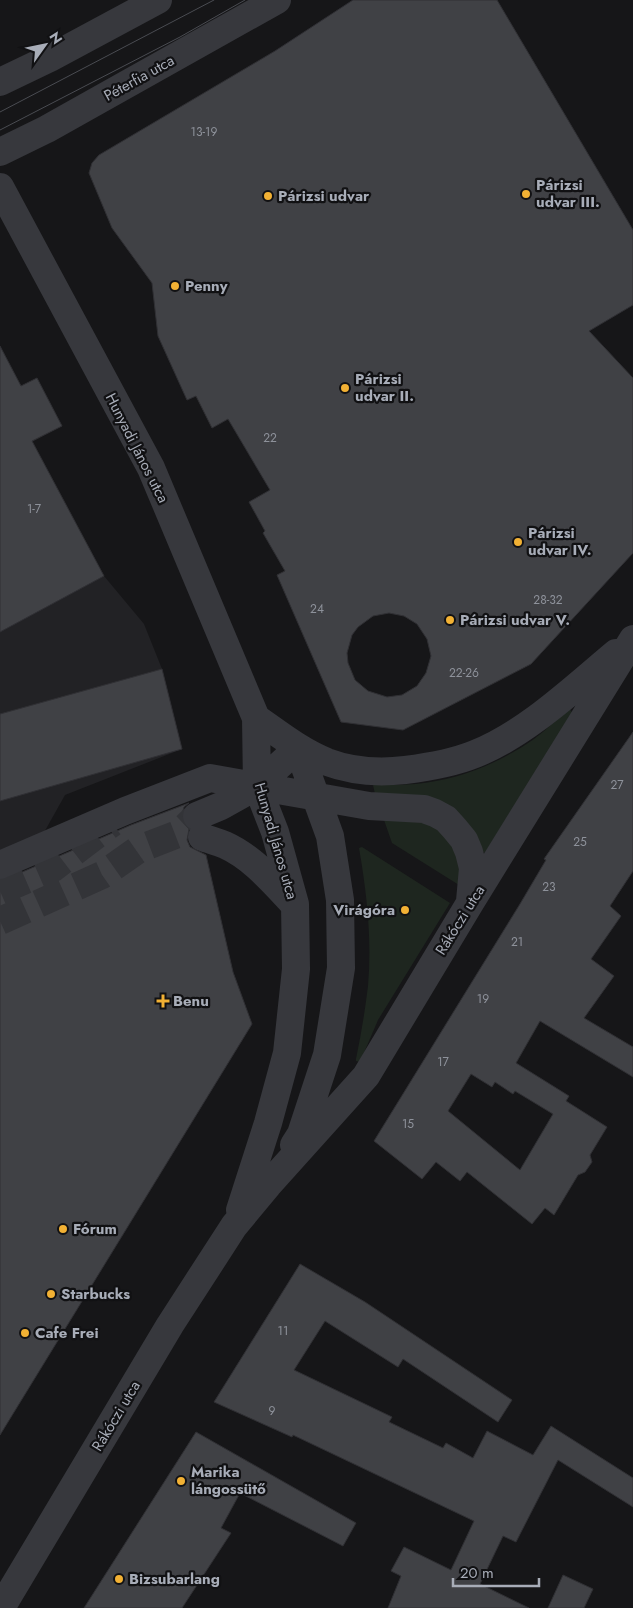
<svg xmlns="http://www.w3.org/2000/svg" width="633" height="1608" viewBox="0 0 633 1608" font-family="Jost,sans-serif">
<rect width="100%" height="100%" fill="#161618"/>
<!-- built -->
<path fill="#222225" d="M 0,347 L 21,386 L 37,378 L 62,426 L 32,442 L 104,576 L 144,624 L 162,669 L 182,749 L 65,795 L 42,836 L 0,851 Z"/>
<!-- green -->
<path fill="#1e261f" d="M 570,709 L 572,713 L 485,853 L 375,794 L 373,785 C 388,785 402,785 416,784 C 458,780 500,763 534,739 C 546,730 557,719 570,709 Z
M 414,819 L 437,828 L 456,850 L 460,873 L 459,885 L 392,843 L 384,820 Z
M 362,847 L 450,903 L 378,1020 L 360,1062 L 356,1061 L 356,1059 C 361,1035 365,1011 368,986 C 372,940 367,894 359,848 Z"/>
<!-- building -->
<path fill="#404145" stroke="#303034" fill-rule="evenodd" d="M 353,0 L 497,0 L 633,230 L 633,305 L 589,331 L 633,378 L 633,553 L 531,664 L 403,730 L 341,722 L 277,575 L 285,571 L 263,533 L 265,531 L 249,502 L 270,490 L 228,419 L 212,428 L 196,396 L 187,400 L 158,336 L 152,283 L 112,228 L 89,173 L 92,163 L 99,155 L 275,51 ZM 389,613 L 404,616 L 417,624 L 427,639 L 431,656 L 426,673 L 417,686 L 402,695 L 387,697 L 368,691 L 355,680 L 348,663 L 347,653 L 352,635 L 358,627 L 373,616 Z
M 0,346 L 21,386 L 37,378 L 62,426 L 32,441 L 104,576 L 0,632 Z
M 162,669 L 182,749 L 0,801 L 0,714 Z
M 633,732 L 633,871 L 610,906 L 621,916 L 591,959 L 614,976 L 584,1018 L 633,1047 L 633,1077 L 540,1021 L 516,1063 L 569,1096 L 566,1101 L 607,1127 L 590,1155 L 592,1162 L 585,1172 L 578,1175 L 554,1215 L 545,1208 L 532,1224 L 467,1172 L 460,1181 L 436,1162 L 422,1179 L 374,1141 L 520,904 L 546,860 L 544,859 ZM 471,1074 L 492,1087 L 495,1082 L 513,1094 L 515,1091 L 553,1114 L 520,1170 L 448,1111 Z
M 189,803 L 184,807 L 182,814 L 183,822 L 189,829 L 187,840 L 190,847 L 206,855 L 233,972 L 252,1024 L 0,1435 L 0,880 L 6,879 L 131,825 Z
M 300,1264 L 365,1302 L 512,1400 L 498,1422 L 403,1359 L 398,1367 L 325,1321 L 294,1370 L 392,1417 L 389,1422 L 443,1448 L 446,1443 L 473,1458 L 487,1431 L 533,1455 L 551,1426 L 633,1478 L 633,1507 L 558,1460 L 516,1542 L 503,1536 L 480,1584 L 529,1608 L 388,1608 L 401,1576 L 391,1571 L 404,1547 L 451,1570 L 474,1521 L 293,1435 L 292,1437 L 214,1402 Z
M 196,1432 L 356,1523 L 343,1546 L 240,1493 L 221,1528 L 231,1533 L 182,1608 L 84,1608 Z
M 563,1575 L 593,1589 L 584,1608 L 548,1608 Z"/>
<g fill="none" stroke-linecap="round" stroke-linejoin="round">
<!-- minor-tunnel -->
<path stroke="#333438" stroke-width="28" stroke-dasharray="28 14" stroke-linecap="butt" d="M 0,891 L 53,868 L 112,823
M 0,921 L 102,875 L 139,849 L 178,834 L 197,816"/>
<!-- minor -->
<path stroke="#37383d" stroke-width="28" d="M 0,82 L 50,58 L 158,0
M 0,152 L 47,129 L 277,0
M 0,187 L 151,468 L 256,718 L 257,786 L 275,832 L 295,904 L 296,969 L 287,1053 L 268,1123 L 240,1210
M 256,718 C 279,734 300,751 327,762 C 351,771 379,773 405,770 C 429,767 453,763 475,754 C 526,734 574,688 616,653
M 197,816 L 221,806 L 257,786 L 298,748
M 202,837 C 210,840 218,842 225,845 C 252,857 273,882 293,903
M 0,865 L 125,811 L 210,778 L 369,806 L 424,809 L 435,813 L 446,819 L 455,829 L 464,840 L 469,852 L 473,868 L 470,901
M 294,1145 L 301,1134 L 327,1055 L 341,968 L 340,900 L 330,836 L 298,748
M 1,1608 L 170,1325 L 234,1226 L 268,1185 L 366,1076 L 470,903 L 633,639"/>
<!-- tram -->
<path stroke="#4a4c52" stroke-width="1" d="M 0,112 L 214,0
M 0,130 L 180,37 L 245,0"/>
</g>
<!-- markers -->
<g fill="#f2b134" stroke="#111113" stroke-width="2">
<circle cx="526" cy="194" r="5"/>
<circle cx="268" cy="196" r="5"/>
<circle cx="175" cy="286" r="5"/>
<circle cx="345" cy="388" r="5"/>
<circle cx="518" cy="542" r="5"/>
<circle cx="450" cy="620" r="5"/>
<circle cx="405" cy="910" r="5"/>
<path d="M160.5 993.5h5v5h5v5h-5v5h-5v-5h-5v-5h5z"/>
<circle cx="63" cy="1229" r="5"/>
<circle cx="51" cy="1294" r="5"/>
<circle cx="25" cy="1333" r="5"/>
<circle cx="181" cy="1481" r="5"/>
<circle cx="119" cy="1579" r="5"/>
</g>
<g text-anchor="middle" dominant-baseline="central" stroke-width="4.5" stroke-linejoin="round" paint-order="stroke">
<!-- number labels -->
<g font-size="12" fill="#8e929b">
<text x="204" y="132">13-19</text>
<text x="270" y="438">22</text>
<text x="34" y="509">1-7</text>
<text x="548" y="600">28-32</text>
<text x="317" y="609">24</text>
<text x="464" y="673">22-26</text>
<text x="617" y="785">27</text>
<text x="580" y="842">25</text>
<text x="549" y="887">23</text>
<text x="517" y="942">21</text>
<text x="483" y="999">19</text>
<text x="443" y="1062">17</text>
<text x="408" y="1124">15</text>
<text x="283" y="1331">11</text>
<text x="272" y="1411">9</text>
</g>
<!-- street labels -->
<g font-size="15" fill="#a8adb8" stroke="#111113">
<text transform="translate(139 78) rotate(-29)">Péterfia utca</text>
<text transform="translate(137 448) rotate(63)">Hunyadi János utca</text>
<text transform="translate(276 841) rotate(74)">Hunyadi János utca</text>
<text transform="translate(460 920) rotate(-58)">Rákóczi utca</text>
<text transform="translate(116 1416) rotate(-59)">Rákóczi utca</text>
</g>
<!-- poi labels -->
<g font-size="15" font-weight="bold" fill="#a8adb8" stroke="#111113" text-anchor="start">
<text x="536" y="185">Párizsi<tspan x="536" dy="17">udvar III.</tspan></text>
<text x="278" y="196">Párizsi udvar</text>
<text x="185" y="286">Penny</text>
<text x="355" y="379">Párizsi<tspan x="355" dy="17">udvar II.</tspan></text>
<text x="528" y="533">Párizsi<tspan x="528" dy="17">udvar IV.</tspan></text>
<text x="460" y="620">Párizsi udvar V.</text>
<text x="395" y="910" text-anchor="end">Virágóra</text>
<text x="173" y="1001">Benu</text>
<text x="73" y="1229">Fórum</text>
<text x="61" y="1294">Starbucks</text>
<text x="35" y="1333">Cafe Frei</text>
<text x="191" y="1472">Marika<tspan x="191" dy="17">lángossütő</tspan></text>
<text x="129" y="1579">Bizsubarlang</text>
</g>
</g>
<!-- north arrow -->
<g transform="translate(45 45) rotate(57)" stroke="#111113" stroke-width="4" paint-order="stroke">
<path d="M0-4L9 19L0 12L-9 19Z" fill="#a8adb8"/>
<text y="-8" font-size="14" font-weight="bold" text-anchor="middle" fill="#a8adb8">N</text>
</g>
<!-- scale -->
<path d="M453 1578v8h86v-8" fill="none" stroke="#a8adb8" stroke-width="2.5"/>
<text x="460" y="1578" font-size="15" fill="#a8adb8" stroke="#111113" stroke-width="4" paint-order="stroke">20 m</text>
</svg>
